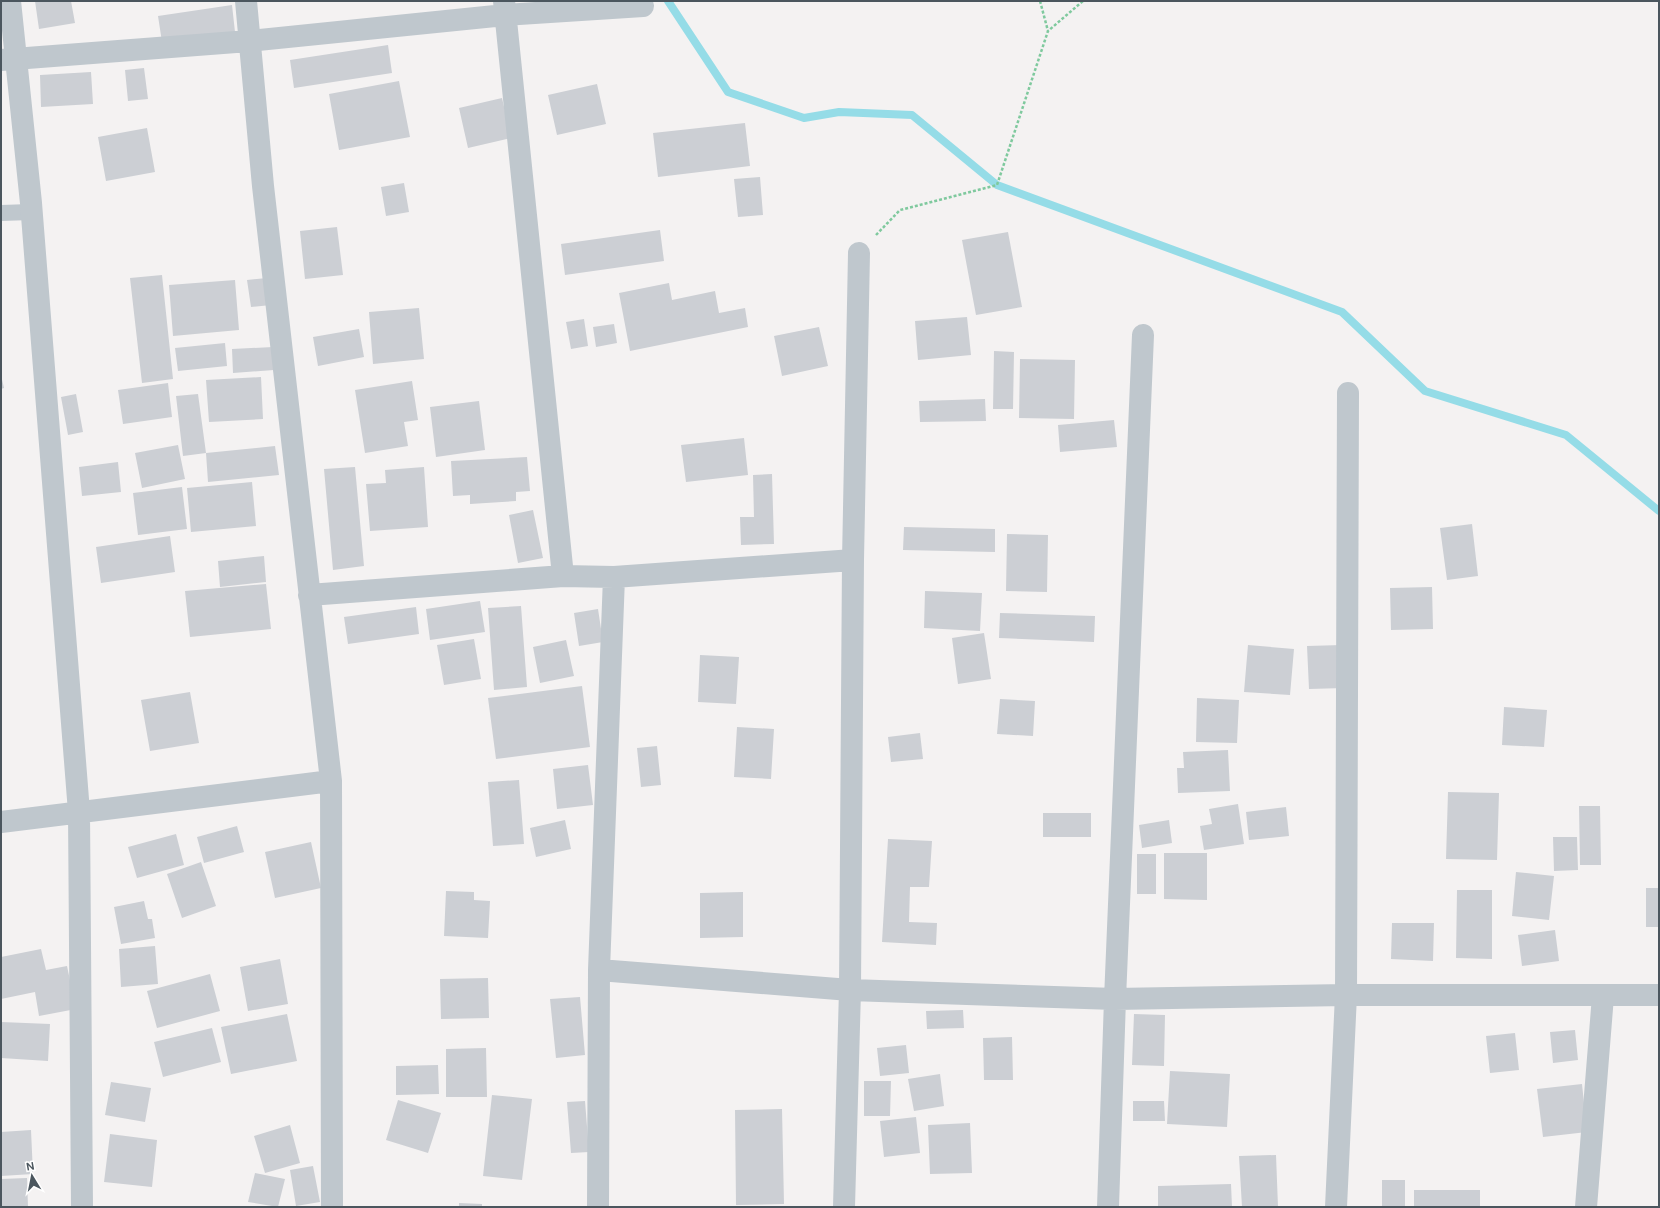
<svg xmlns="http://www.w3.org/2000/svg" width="1660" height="1208" viewBox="0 0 1660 1208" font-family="'DM Sans',sans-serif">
<rect width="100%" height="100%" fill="#f4f2f2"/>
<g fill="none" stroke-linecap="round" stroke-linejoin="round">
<!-- stream -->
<path stroke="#95dce7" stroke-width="8" d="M 668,1 L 728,92 L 804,118 L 839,112 L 912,115 L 997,185 L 1342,312 L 1425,391 L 1566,435 L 1659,511"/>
</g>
<!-- building -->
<path fill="#cccfd4" d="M 35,1 L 71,1 L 75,23 L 39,29 Z
M 232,5 L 235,32 L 162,42 L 158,16 Z
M 388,45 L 392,73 L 294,88 L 290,60 Z
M 144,68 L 148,99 L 128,101 L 125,70 Z
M 91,72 L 93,104 L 41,107 L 40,75 Z
M 399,81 L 410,137 L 339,150 L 329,94 Z
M 597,84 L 606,124 L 557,135 L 548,95 Z
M 502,98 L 511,138 L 468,148 L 459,108 Z
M 745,123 L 750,166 L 658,177 L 653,133 Z
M 147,128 L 155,172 L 106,181 L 98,137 Z
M 760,177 L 763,215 L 738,217 L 734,179 Z
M 404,183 L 409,212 L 386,216 L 381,187 Z
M 337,227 L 343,275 L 305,279 L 300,231 Z
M 660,230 L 664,261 L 565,275 L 561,244 Z
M 1008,232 L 1022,307 L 976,315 L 962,240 Z
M 162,275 L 173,379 L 142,383 L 130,278 Z
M 267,278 L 271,305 L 251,307 L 247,280 Z
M 235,280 L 239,330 L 173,336 L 169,285 Z
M 669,283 L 672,300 L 715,291 L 719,313 L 745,308 L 748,327 L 630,351 L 619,293 Z
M 419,308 L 424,359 L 373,364 L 369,312 Z
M 967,317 L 971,355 L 918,360 L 915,321 Z
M 584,319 L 588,346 L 571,349 L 566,322 Z
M 614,324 L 617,343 L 596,347 L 593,327 Z
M 819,327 L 828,366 L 782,376 L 774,336 Z
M 359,329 L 364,357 L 318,366 L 313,337 Z
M 225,343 L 227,366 L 178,371 L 175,348 Z
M 273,347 L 274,370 L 233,373 L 232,349 Z
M 994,351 L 1014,352 L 1013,409 L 993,409 Z
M 1020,359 L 1075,360 L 1074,419 L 1019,418 Z
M 1,375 L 4,388 L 1,389 Z
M 261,377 L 263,419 L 209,422 L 206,380 Z
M 412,381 L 418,420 L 404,422 L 408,446 L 365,453 L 355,390 Z
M 168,383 L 172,417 L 123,424 L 118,390 Z
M 76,394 L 83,432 L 68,435 L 61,397 Z
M 198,394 L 206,453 L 275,446 L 279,475 L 208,482 L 206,453 L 183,456 L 176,396 Z
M 985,399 L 986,421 L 920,422 L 919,401 Z
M 479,401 L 485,450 L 436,457 L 430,407 Z
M 1114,420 L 1117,447 L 1060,452 L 1058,425 Z
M 744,438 L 748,475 L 686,482 L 681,445 Z
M 178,445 L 185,479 L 142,488 L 135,453 Z
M 527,457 L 530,491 L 516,492 L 516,501 L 470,504 L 470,495 L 453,496 L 451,461 Z
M 118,462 L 121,492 L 82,496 L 79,467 Z
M 355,467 L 364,566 L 333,570 L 324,469 Z
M 424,467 L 428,527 L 370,531 L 366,484 L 386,483 L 385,470 Z
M 772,474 L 774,544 L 741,545 L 740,517 L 754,517 L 753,475 Z
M 252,482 L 256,526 L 191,532 L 187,488 Z
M 182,487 L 187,529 L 138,535 L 133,493 Z
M 533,510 L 543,558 L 518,563 L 509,515 Z
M 1472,524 L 1478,576 L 1447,580 L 1440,528 Z
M 904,527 L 995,529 L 995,552 L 903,550 Z
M 1007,534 L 1048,535 L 1047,592 L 1006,591 Z
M 170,536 L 175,572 L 101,583 L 96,547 Z
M 264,556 L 266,582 L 220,587 L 218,561 Z
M 266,584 L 271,629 L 190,637 L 185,591 Z
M 1432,587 L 1433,629 L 1391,630 L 1390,588 Z
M 925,591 L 982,593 L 980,631 L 924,628 Z
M 480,601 L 485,632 L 430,640 L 426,609 Z
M 521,606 L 527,687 L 494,690 L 488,608 Z
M 416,607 L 419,634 L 348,644 L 344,617 Z
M 598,609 L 603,642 L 579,646 L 574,613 Z
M 1000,613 L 1095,616 L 1094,642 L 999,638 Z
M 984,633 L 991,679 L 958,684 L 952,638 Z
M 474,639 L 481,679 L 444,685 L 437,645 Z
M 566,640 L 574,676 L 540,683 L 533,647 Z
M 1248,645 L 1294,649 L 1290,695 L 1244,692 Z
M 1342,645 L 1344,688 L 1309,689 L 1307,646 Z
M 700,655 L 739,657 L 736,704 L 698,702 Z
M 582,686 L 590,747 L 496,759 L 488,698 Z
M 190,692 L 199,743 L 150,751 L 141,700 Z
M 1197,698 L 1239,700 L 1237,743 L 1196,742 Z
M 1000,699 L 1035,701 L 1033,736 L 997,734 Z
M 1504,707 L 1547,710 L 1544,747 L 1502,745 Z
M 737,727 L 774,729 L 771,779 L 734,777 Z
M 920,733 L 923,759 L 891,762 L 888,737 Z
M 657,746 L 661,785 L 641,787 L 637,748 Z
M 1228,750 L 1230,791 L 1178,793 L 1177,768 L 1184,768 L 1183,752 Z
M 588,765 L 593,805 L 557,809 L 553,769 Z
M 519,780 L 524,844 L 493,846 L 488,782 Z
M 1448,792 L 1499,793 L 1497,860 L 1446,859 Z
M 1238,804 L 1244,844 L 1204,850 L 1200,826 L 1212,824 L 1209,809 Z
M 1579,806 L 1600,806 L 1601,865 L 1580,865 Z
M 1286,807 L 1289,836 L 1249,840 L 1246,812 Z
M 1043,813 L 1091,813 L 1091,837 L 1043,837 Z
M 565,820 L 571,849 L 536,857 L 530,828 Z
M 1169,820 L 1172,843 L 1142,848 L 1139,825 Z
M 237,826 L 244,852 L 204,863 L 197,837 Z
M 176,834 L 184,865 L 137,878 L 128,847 Z
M 1553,837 L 1577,837 L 1578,870 L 1554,871 Z
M 888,839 L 932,841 L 929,887 L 910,887 L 909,922 L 937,923 L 936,945 L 882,942 Z
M 311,842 L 321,888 L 275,898 L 265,852 Z
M 1164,853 L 1207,853 L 1207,900 L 1164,899 Z
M 1137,854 L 1156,854 L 1156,894 L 1137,894 Z
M 201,862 L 216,906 L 182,918 L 167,874 Z
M 1516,872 L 1554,876 L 1549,920 L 1512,916 Z
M 1646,888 L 1659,888 L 1659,927 L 1646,927 Z
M 1457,890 L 1492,890 L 1492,959 L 1456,958 Z
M 446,891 L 474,892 L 474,900 L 490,901 L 488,938 L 444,936 Z
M 743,892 L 743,937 L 700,938 L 700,893 Z
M 144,901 L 148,919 L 152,919 L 155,938 L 121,944 L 114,907 Z
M 1392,923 L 1434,923 L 1433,961 L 1391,959 Z
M 1555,930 L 1559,961 L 1522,966 L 1518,935 Z
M 155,946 L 158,984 L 121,987 L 119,949 Z
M 41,949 L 46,970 L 67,966 L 76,1009 L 39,1016 L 35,992 L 1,999 L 1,957 Z
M 280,959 L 288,1004 L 248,1011 L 240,967 Z
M 210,974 L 220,1011 L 157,1028 L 147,991 Z
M 488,978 L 489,1018 L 441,1019 L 440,979 Z
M 580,997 L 585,1055 L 556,1058 L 550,999 Z
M 963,1010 L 964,1028 L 927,1029 L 926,1011 Z
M 287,1014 L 297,1061 L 231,1074 L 221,1027 Z
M 1134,1014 L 1165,1015 L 1164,1066 L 1132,1065 Z
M 1,1022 L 50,1024 L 48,1061 L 1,1058 Z
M 212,1028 L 221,1062 L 163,1077 L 154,1042 Z
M 1575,1030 L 1578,1060 L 1553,1063 L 1550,1032 Z
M 1515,1033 L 1519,1070 L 1490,1073 L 1486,1036 Z
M 1012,1037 L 1013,1080 L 984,1080 L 983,1038 Z
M 906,1045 L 909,1073 L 880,1076 L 877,1048 Z
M 486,1048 L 487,1097 L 446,1097 L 446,1049 Z
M 438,1065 L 439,1094 L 396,1095 L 396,1066 Z
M 1170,1071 L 1230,1074 L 1227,1127 L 1167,1124 Z
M 940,1074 L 944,1106 L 914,1111 L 908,1079 Z
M 864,1081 L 891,1081 L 890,1116 L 864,1116 Z
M 111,1082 L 151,1088 L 145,1122 L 105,1115 Z
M 1582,1084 L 1587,1132 L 1543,1137 L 1537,1089 Z
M 492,1095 L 532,1099 L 522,1180 L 483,1176 Z
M 398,1100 L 441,1113 L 428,1153 L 386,1140 Z
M 585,1101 L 589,1152 L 571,1153 L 567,1102 Z
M 1133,1101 L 1164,1101 L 1165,1121 L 1133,1121 Z
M 782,1109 L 784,1204 L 736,1205 L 735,1110 Z
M 916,1117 L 920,1153 L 884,1157 L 880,1121 Z
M 970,1123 L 972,1173 L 930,1174 L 928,1125 Z
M 290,1125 L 300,1163 L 265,1173 L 254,1136 Z
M 31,1130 L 33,1174 L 1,1176 L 1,1132 Z
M 110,1134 L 157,1140 L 152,1187 L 104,1182 Z
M 1276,1155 L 1278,1207 L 1242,1207 L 1239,1156 Z
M 313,1166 L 320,1202 L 296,1206 L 290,1170 Z
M 255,1173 L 285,1179 L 278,1207 L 248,1202 Z
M 27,1178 L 28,1207 L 1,1207 L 1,1179 Z
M 1382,1180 L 1405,1180 L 1405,1207 L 1382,1207 Z
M 1231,1184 L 1232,1207 L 1158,1207 L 1158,1186 Z
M 1414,1190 L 1480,1190 L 1480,1207 L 1414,1207 Z
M 459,1203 L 482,1204 L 482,1207 L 459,1207 Z"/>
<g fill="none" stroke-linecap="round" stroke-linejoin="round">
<!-- path -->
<path stroke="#7fc99e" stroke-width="2.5" stroke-dasharray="3 2" stroke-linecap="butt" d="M 1040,1 L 1048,31
M 876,235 L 900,210 L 997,185 L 1048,31 L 1083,1"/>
<!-- service -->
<path stroke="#bfc7cd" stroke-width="16" d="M 1,213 L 31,212"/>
<!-- minor -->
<path stroke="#bfc7cd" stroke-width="22" d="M 10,1 L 31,203 L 79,812 L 82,1207
M 246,1 L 263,186 L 331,781 L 332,1207
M 504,1 L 563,576
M 1,60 L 249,41 L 505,15 L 643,6
M 309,595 L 563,576 L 614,577 L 853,560
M 1,822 L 331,781
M 599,970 L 850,990 L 1115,999 L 1346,995 L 1659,995
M 598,1207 L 599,970 L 614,577
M 844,1207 L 850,990 L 853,560 L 859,253
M 1108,1207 L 1115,999 L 1143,335
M 1336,1207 L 1346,995 L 1348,393
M 1586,1207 L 1603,996"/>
</g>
<!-- border -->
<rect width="1660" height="1208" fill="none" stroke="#4b565e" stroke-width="4"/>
<!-- north arrow -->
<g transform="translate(32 1176) rotate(350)" stroke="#ffffff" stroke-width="3" paint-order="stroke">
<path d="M0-3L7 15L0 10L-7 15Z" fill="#4b565e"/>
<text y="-6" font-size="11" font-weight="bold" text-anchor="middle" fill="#4b565e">N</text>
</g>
</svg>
